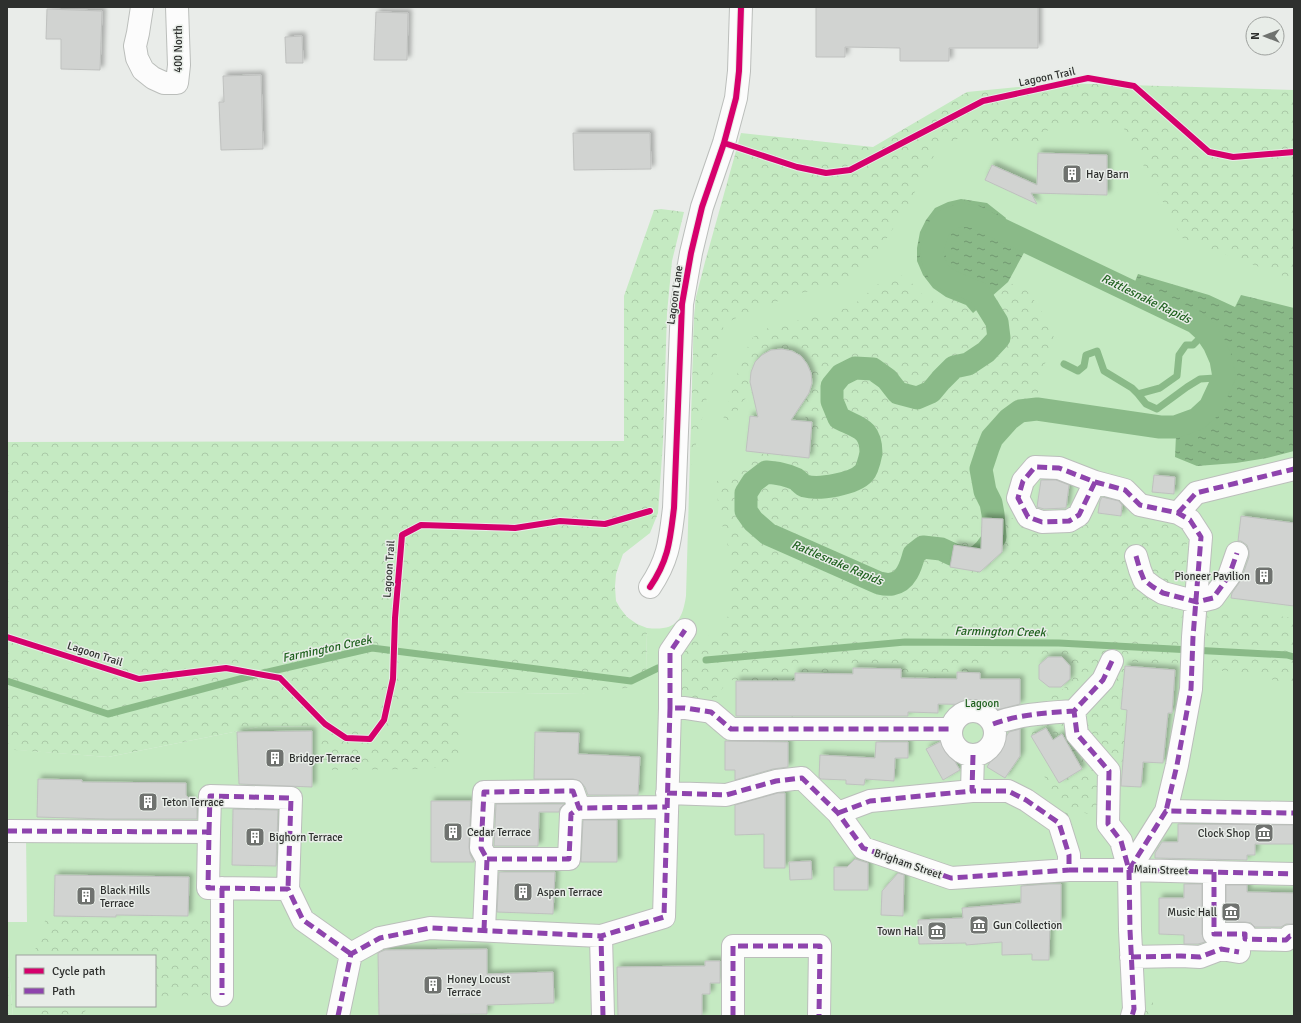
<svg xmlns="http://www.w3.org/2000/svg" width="1301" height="1023" viewBox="0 0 1301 1023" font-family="Signika,sans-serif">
<defs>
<pattern id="forest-crowns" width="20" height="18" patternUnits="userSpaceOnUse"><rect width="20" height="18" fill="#c5eac2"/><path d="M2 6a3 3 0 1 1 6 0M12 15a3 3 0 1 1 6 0" fill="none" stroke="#aac9a7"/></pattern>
<pattern id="water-ripples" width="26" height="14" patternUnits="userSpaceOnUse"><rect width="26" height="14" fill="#8aba88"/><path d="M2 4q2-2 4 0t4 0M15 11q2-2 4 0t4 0" fill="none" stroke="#719870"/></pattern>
<filter id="shadow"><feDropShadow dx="3.5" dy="-3.5" stdDeviation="2" flood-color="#0004"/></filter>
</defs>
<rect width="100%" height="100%" fill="#e9ece9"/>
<!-- green -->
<path fill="#c5eac2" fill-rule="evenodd" d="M 982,112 L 1133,115 L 1294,251 L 1294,1016 L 13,1016 L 7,946 L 7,922 L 27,922 L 26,835 L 7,834 L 7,749 L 108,757 L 258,727 L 320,726 L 461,692 L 582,694 L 646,673 L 647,628 C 675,631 682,622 686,596 L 694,319 L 696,297 L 759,173 L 818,203 ZM 17,956 L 155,956 L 155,1006 L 17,1006 Z"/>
<!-- forest -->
<path fill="url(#forest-crowns)" d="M 1059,83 L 1294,90 L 1294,280 L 1182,238 L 1122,125 L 1051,124 L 1042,141 L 983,143 L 981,128 L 938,148 L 909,203 L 887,238 L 860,270 L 843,285 L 800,293 L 751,311 L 724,324 L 690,470 L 694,319 L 696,297 L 705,262 L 741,133 L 873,147 L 967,92 Z
M 661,209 L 684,212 L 672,261 L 667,313 L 663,442 L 658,513 L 650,533 L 623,554 L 616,574 L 615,587 L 616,601 L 620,608 L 627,617 L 637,624 L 647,628 L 646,685 L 582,694 L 461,692 L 458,765 L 425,769 L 320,770 L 320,726 L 258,727 L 108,757 L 15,750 L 7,750 L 7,442 L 624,441 L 624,296 L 654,210 Z
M 901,275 L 914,285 L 925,297 L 940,304 L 946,297 L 966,305 L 973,313 L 1008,282 L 1026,290 L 1040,308 L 1054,334 L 1051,350 L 1040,375 L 1037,401 C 1031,402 1025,402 1019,403 C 987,413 969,452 975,483 C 977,494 985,507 986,518 C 987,529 979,540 972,548 L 954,545 L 951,567 L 981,572 L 1002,552 L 1003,519 L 1014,518 L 1042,537 L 1048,538 L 1059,537 L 1095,521 L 1103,520 L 1128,524 L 1168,522 L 1182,533 L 1187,540 L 1185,590 L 1178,665 L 1125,661 L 1121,709 L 1125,733 L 1119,810 L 1103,819 L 1082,812 L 1069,820 L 1044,776 L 1051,770 L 1059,783 L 1082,769 L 1062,735 L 1056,738 L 1051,727 L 1041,731 L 1039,749 L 1028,734 L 1028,723 L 1037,706 L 1063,689 L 1073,679 L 1073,665 L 1063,654 L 992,654 L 980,673 L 957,672 L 939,678 L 901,678 L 901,669 L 835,668 L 835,674 L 795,673 L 795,720 L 781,720 L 781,681 L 728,680 L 716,698 L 682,700 L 679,660 L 689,638 L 717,635 L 731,611 L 730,554 L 718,509 L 717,481 L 738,471 L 757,453 L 809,458 L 812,423 L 805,422 L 806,411 L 798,406 C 806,400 812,390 812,379 C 808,334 741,340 752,392 L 740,404 L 733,422 L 721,426 L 743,356 L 753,337 L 768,328 L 851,307 L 884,279 Z
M 1208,607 L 1294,618 L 1294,690 L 1286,685 L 1255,673 L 1208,670 L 1205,663 Z
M 46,918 L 214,921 L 212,995 L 155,996 L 155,956 L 33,956 Z
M 7,946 L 13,1016 L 7,1016 Z
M 1141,1000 L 1153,1001 L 1153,1016 L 1138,1016 Z
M 30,1006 L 103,1006 L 87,1009 L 81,1016 L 30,1016 Z"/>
<!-- water -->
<path fill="url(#water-ripples)" d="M 961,199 L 987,203 L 1006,218 L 1003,225 L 1032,238 L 1008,282 L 973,313 L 966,305 L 946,297 L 933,288 L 923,275 L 917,261 L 917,248 L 920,232 L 926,220 L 935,208 L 948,202 Z
M 1138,274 L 1209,295 L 1235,307 L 1241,295 L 1294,308 L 1294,451 L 1267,458 L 1236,463 L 1197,466 L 1175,457 L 1176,435 L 1198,429 L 1214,414 L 1225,398 L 1231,377 L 1227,351 L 1214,329 L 1195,314 L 1134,284 Z"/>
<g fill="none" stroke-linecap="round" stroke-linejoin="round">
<!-- stream -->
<path stroke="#8aba88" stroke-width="7" d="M 1064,364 L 1078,371 L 1084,366 L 1086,355 L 1097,351 L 1104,371 L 1132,388 L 1138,394 L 1160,388 L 1177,376 L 1179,355 L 1186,345 L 1193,345 L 1200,338
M 1138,394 L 1146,404 L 1157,409 L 1187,387 L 1200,379 L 1231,377
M 706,660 L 905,642 L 1059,643 L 1287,655 L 1294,657
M 7,681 L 108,714 L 255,675 L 372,648 L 631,681 L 658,668"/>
<!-- canal -->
<path stroke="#8aba88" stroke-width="23" d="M 960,215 L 973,216 L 1195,322 L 1206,332 L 1214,344 L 1221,360 L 1224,377 L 1210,407 L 1197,419 L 1175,427 L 1160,427 L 1037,409 L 1020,411 L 1009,419 L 992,438 L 988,448 L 981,469 L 985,491 L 991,503 L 993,514 L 995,537 L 985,550 L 975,559 L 954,555 L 941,549 L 923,547 L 914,554 C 911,566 906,582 892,584 C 888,585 883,584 879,583 L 768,534 L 753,521 L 746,511 L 746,493 L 753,482 L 766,472 C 776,473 786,474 796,479 C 799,481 802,485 805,486 C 819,490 854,484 864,473 C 867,470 870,458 871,453 C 871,428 858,428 839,418 L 832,401 L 832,386 L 841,375 L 855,368 L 873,369 L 887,379 L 898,393 L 917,398 L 931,392 L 941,380 L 954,367 L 968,364 L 986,352 L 999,338 L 997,322 L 979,293 L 948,280 L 939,273 L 933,260 L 932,249 L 939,228 L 947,220 Z"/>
</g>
<!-- building -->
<path fill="#d1d3d1" stroke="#bfc1bf" filter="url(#shadow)" d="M 816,7 L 1038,7 L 1038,48 L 949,48 L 949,61 L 900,61 L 900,48 L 845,47 L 845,57 L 816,57 Z
M 47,9 L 102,11 L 100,70 L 61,69 L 61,39 L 46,39 Z
M 376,12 L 408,13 L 407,60 L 374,60 Z
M 302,36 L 303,63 L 286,63 L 285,37 Z
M 261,75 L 263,149 L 221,150 L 219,102 L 224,102 L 223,76 Z
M 573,133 L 650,133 L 651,169 L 574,170 Z
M 1038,153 L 1107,155 L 1107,195 L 1031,193 L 1037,204 L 985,180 L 992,165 L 1037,185 Z
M 782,349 L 792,351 L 801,356 L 807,364 L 811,373 L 812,383 L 809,393 L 791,420 L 812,422 L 809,458 L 746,451 L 750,416 L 758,417 L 750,382 L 751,372 L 755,362 L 762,355 L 771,350 Z
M 1154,475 L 1175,477 L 1174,494 L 1152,492 Z
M 1041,480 L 1056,480 L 1069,485 L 1066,508 L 1044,509 L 1037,507 Z
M 1102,497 L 1119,501 L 1122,505 L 1121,516 L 1098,513 L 1100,501 Z
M 1241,516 L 1294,523 L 1294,606 L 1231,598 L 1232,593 L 1241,580 L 1249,557 L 1249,551 L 1247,545 L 1241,541 L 1238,541 Z
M 982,518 L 1003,519 L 1002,552 L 980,572 L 950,567 L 954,545 L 981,549 Z
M 1048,657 L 1062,657 L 1070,666 L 1070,679 L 1061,687 L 1049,687 L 1039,679 L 1039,665 Z
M 1125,666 L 1175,670 L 1172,713 L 1168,713 L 1163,763 L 1143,762 L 1141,787 L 1121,786 L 1127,710 L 1121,709 Z
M 853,668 L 901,669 L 901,678 L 957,679 L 957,672 L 980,673 L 980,679 L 1020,679 L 1020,704 L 997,710 L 997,705 L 938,704 L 938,713 L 908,712 L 908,716 L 736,716 L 736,681 L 795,681 L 795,673 L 853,674 Z
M 1046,728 L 1053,740 L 1062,734 L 1082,769 L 1059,783 L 1031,736 Z
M 1020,729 L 1020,756 L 1005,778 L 987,767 L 1009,732 Z
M 312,731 L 312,787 L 239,784 L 237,732 Z
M 535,732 L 579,733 L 578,754 L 640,757 L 638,795 L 588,795 L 585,787 L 580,781 L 573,779 L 534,779 Z
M 725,741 L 788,742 L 788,767 L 773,769 L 735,780 L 735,770 L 725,770 Z
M 876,742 L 908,742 L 908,758 L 895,758 L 894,781 L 865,779 L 864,785 L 846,784 L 846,780 L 821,779 L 819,777 L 820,755 L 875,758 Z
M 940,742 L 943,742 L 960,770 L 943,780 L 926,749 Z
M 38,779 L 82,780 L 82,782 L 186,783 L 186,795 L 197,808 L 197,819 L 107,819 L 37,817 Z
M 778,793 L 785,793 L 785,868 L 764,868 L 764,834 L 735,835 L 735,805 Z
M 431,801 L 471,801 L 469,847 L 470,854 L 474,862 L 431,862 Z
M 496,804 L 564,804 L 560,808 L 559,812 L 539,812 L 538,846 L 494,846 Z
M 233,809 L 278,810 L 276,866 L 232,865 Z
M 583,820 L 617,820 L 617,862 L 581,862 Z
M 1178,824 L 1293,825 L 1293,844 L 1255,844 L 1255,855 L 1247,855 L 1247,860 L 1155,858 L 1155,853 L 1162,842 L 1178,842 Z
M 855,859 L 868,863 L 868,890 L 834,890 L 834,867 L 847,867 Z
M 811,861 L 812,879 L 790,880 L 789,862 Z
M 499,872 L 555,872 L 553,914 L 497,912 Z
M 898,873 L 904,875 L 903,916 L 881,915 L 882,891 Z
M 55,875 L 189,877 L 188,916 L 116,915 L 116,917 L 54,916 Z
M 1049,884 L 1061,884 L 1061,922 L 1050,921 L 1049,960 L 1032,960 L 1032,954 L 1002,955 L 1002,942 L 966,945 L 966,943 L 919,944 L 918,920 L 963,918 L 962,908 L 1021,903 L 1021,886 Z
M 1184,884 L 1202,884 L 1202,934 L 1205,942 L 1198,944 L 1184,944 L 1184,935 L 1159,934 L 1159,898 L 1184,898 Z
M 1226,885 L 1247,885 L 1247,892 L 1294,893 L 1294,924 L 1286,924 L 1281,927 L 1255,927 L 1251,923 L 1245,922 L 1226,922 Z
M 487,949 L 487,974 L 553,972 L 554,1003 L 487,1005 L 487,1014 L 379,1015 L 378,953 L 385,950 Z
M 705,961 L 720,961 L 720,983 L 710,983 L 710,994 L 702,994 L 702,1016 L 618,1016 L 617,967 L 705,966 Z"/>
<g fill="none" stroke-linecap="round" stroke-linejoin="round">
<defs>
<path id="street" d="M 142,7 L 138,33 L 135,46 L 137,58 L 143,70 L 153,78 L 164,83 L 177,83 L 179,65 L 177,7
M 1095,482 L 1079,515 L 1069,521 L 1042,522 L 1028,517 L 1018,498 L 1023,481 L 1035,467 L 1059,468 L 1095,482 L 1125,490 L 1140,505 L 1178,513 L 1190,520 L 1201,537 L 1193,637 L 1191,689 L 1177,765 L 1166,811
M 1178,513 L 1196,493 L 1294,469
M 1136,556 L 1140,570 L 1144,580 L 1153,587 L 1163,593 L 1197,602 L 1213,598 L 1229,576 L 1237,553
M 650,587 C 669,559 670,540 674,508 L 682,304 L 691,253 L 702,207 L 724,143 L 736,98 L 739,71 L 741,7
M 1112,661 L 1103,680 L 1074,711 L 1077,734 L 1109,771 L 1108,824 L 1121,841 L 1129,870 L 1130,930 L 1134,1009 L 1132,1016
M 670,708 L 670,652 L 685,630
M951 733a22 22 0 1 1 44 0a22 22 0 1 1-44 0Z
M 993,724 C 1020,714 1046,713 1074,711
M 973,755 L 972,791 L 1008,791 L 1026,800 L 1059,823 L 1069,855 L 1069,870 L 1129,870 L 1294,874
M 667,793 L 726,795 L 776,781 L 802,778 L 838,813 L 863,848 L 951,878 L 1069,870
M 838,813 L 870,801 L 972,791
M 7,831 L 209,832 L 208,888 L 288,889 L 303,920 L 351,954
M 209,832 L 210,796 L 291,798 L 288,889
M 487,859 L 569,859 L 571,814 L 579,808
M 1129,870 L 1166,811 L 1294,813
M 1214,872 L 1214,934 L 1245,934 L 1245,939 L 1286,940 L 1290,936 L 1294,936
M 222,888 L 222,995
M 484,930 L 487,859 L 481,848 L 484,792 L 573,791 L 579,808 L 667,807
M 1131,957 L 1181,956 L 1200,957 L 1221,949 L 1239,952
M 338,1016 L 351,954 L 380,938 L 430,928 L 601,936
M 603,1016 L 601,936 L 664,917 L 670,708 L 685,708 L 711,712 L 731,729 L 951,729
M 733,1016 L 733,946 L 820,946 L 819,1016"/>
</defs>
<!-- street casing -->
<use href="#street" stroke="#bbbebb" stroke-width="24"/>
<!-- street -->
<use href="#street" stroke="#fcfcfc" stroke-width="22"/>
<!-- quiet -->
<path stroke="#8e44ad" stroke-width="5" stroke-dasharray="10 5" stroke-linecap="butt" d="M 1095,482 L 1079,515 L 1069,521 L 1042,522 L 1028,517 L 1018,498 L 1023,481 L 1035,467 L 1059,468 L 1095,482 L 1125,490 L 1140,505 L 1178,513 L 1190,520 L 1201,537 L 1193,637 L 1191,689 L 1177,765 L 1166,811
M 1178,513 L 1196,493 L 1294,469
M 1136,556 L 1140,570 L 1144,580 L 1153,587 L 1163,593 L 1197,602 L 1213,598 L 1229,576 L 1237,553
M 1112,661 L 1103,680 L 1074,711 L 1077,734 L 1109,771 L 1108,824 L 1121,841 L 1129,870 L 1130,930 L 1134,1009 L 1132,1016
M 670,708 L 670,652 L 685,630
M 993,724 C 1020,714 1046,713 1074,711
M 973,755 L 972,791 L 1008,791 L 1026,800 L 1059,823 L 1069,855 L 1069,870 L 1129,870 L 1294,874
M 667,793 L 726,795 L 776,781 L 802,778 L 838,813 L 863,848 L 951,878 L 1069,870
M 838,813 L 870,801 L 972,791
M 7,831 L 209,832 L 208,888 L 288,889 L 303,920 L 351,954
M 209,832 L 210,796 L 291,798 L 288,889
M 487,859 L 569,859 L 571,814 L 579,808
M 1129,870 L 1166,811 L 1294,813
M 1214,872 L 1214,934 L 1245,934 L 1245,939 L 1286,940 L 1290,936 L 1294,936
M 222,888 L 222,995
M 484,930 L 487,859 L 481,848 L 484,792 L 573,791 L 579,808 L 667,807
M 1131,957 L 1181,956 L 1200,957 L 1221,949 L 1239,952
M 338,1016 L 351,954 L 380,938 L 430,928 L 601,936
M 603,1016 L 601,936 L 664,917 L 670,708 L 685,708 L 711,712 L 731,729 L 951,729
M 733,1016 L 733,946 L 820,946 L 819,1016"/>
<defs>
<path id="cycleway" d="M 724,143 L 797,167 L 826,173 L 850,170 L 983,101 L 1088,78 L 1134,86 L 1209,152 L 1233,157 L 1294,152
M 650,587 C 669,559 670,540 674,508 L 682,304 L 691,253 L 702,207 L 724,143 L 736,98 L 739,71 L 741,7
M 7,637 L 139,679 L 226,668 L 280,678 L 325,724 L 346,738 L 370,739 L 384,720 L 393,679 L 395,618 L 402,535 L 421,525 L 515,528 L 560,521 L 605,524 L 650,511"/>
</defs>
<!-- cycleway casing -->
<use href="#cycleway" stroke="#e8ede8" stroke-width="8"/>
<!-- cycleway -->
<use href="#cycleway" stroke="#d6006c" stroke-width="6"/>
</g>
<!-- icons -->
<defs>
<symbol id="building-square" viewBox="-11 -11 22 22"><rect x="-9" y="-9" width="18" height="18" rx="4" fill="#6f726f" stroke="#e8ede8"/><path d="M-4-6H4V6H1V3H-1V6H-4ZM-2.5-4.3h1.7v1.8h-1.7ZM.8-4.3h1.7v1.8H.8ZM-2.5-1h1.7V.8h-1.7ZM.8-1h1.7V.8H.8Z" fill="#fff"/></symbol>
<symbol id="museum-square" viewBox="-11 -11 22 22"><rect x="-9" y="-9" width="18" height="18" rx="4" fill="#6f726f" stroke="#e8ede8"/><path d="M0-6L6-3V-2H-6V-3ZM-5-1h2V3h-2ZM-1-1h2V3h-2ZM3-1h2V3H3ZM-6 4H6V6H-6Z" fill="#fff"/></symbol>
</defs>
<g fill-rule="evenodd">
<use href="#building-square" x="1061" y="163" width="22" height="22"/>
<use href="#building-square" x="1253" y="565" width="22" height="22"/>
<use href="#building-square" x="264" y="747" width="22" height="22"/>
<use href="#building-square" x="137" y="791" width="22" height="22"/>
<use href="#building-square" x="442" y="821" width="22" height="22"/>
<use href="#museum-square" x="1253" y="822" width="22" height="22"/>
<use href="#building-square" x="244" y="826" width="22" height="22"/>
<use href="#building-square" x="512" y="881" width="22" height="22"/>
<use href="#building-square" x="75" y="885" width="22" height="22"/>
<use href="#museum-square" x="1220" y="901" width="22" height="22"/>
<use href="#museum-square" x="968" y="914" width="22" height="22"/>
<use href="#museum-square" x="926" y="920" width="22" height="22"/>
<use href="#building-square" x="422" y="974" width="22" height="22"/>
</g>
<g text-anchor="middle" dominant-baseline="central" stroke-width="3" stroke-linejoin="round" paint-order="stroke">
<!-- street labels -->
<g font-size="11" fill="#2e302e" stroke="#e8ede8">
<text transform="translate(178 49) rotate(-90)">400 North</text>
<text transform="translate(1047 77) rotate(-12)">Lagoon Trail</text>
<text transform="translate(675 295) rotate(-82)">Lagoon Lane</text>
<text transform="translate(389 569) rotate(-86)">Lagoon Trail</text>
<text transform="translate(95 654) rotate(18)">Lagoon Trail</text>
<text transform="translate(908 864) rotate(19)">Brigham Street</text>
<text transform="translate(1161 870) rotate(2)">Main Street</text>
</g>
<!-- poi labels -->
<g font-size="11" fill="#2e302e" stroke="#e8ede8" text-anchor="start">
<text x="1086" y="174">Hay Barn</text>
<text x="1250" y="576" text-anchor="end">Pioneer Pavilion</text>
<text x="289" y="758">Bridger Terrace</text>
<text x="162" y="802">Teton Terrace</text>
<text x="467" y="832">Cedar Terrace</text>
<text x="1250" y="833" text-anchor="end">Clock Shop</text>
<text x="269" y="837">Bighorn Terrace</text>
<text x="100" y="890">Black Hills<tspan x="100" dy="13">Terrace</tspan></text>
<text x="537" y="892">Aspen Terrace</text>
<text x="1217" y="912" text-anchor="end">Music Hall</text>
<text x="993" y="925">Gun Collection</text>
<text x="923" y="931" text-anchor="end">Town Hall</text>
<text x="447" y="979">Honey Locust<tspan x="447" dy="13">Terrace</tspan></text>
</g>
<!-- park labels -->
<g font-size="11" fill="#1e601d" stroke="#e8ede8">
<text x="982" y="703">Lagoon</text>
</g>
<!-- water labels -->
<g font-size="12" font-style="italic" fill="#1f611e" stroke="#e8ede8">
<text transform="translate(1146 299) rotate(26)">Rattlesnake Rapids</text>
<text transform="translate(837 563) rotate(23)">Rattlesnake Rapids</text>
<text transform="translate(1000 632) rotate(1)">Farmington Creek</text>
<text transform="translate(327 649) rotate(-12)">Farmington Creek</text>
</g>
</g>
<!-- border -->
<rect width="1301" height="1023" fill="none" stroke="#2e302e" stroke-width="16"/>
<!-- legend -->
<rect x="16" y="955" width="140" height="52" fill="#e8ede8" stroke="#9ea19e"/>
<rect x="24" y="968" width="20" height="6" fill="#d6006c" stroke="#9ea19e"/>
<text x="52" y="975" font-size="12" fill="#2e302e">Cycle path</text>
<rect x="24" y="988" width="20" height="6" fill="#8e44ad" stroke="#9ea19e"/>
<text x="52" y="995" font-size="12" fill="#2e302e">Path</text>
<!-- north arrow -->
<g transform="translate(1265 36) rotate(270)"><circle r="19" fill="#e8ede8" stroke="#9ea19e"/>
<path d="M0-3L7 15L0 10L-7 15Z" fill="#6f726f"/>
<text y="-6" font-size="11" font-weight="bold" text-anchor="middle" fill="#2e302e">N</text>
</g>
</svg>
